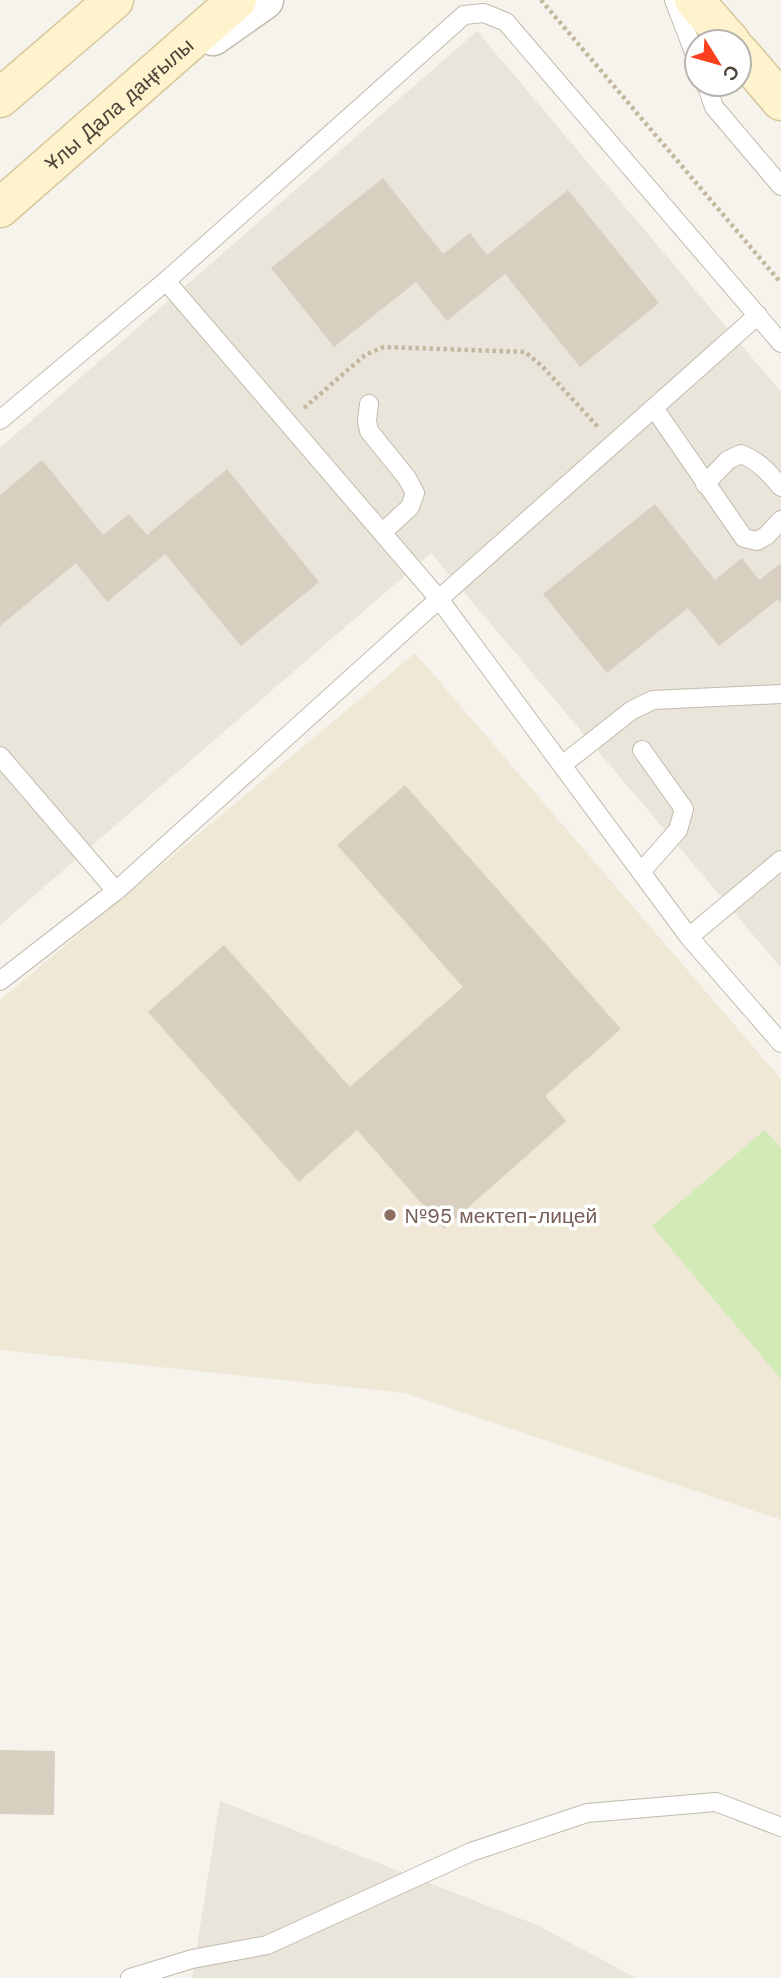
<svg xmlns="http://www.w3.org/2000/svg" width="781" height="1978" viewBox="0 0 781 1978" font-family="'Work Sans',sans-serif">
<rect width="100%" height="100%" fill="#f6f3ec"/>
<!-- residential -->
<path fill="#eae5da" d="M 477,31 L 781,392 L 781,968 L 431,553 L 0,925 L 0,448 Z
M 220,1801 L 537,1925 L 636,1978 L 192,1978 Z"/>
<!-- education -->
<path fill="#efe8d6" d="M 415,653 L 781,1079 L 781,1520 L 405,1393 L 0,1350 L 0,1000 Z"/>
<!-- green -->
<path fill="#d2eab5" d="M 765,1130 L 781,1148 L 781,1379 L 652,1226 Z"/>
<!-- building -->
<path fill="#d8cfc1" d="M 383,178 L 443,254 L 470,233 L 487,255 L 568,190 L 659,303 L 580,367 L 505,274 L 447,321 L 416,282 L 334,347 L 271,268 Z
M 42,460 L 103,535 L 129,514 L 147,535 L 227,469 L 319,582 L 241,646 L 165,554 L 107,602 L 76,563 L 0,626 L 0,495 Z
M 655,504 L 715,580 L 742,558 L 759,580 L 781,563 L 781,603 L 778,599 L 719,646 L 688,608 L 607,673 L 543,594 Z
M 405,785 L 621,1029 L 545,1096 L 566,1121 L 444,1229 L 357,1130 L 299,1182 L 148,1012 L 224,945 L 350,1087 L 463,987 L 337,845 Z
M 0,1750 L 55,1751 L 54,1815 L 0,1814 Z"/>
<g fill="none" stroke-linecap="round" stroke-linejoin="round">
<defs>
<path id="service" d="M 674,0 L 697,60
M 706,84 L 714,107 L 781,186
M 781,343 L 506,22 L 484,13 L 464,15 L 166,281 L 439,599 L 689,937 L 781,1043
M 369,404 L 367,421 L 369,431 L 407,478 L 415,493 L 410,507 L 382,533
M 654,408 L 744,538 L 757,541 L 766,536 L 781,520
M 0,420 L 166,281
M 705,484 L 728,460 L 741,454 C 759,461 769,473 781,487
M 0,756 L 116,891 L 439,599 L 758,315
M 562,765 L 632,710 L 653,700 L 781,694
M 641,872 L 678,830 L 684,809 L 642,750
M 689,937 L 781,860
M 0,981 L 116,891
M 130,1978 L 192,1959 L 267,1945 L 471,1852 L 587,1813 L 716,1802 L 781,1827"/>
<path id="tertiary" d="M 213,36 L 264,0"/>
<g id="secondary">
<path d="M 694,0 L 731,42"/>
<path d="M 739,52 L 781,101"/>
<path d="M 0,98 L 114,0"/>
<path id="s1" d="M 0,208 L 237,0"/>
</g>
</defs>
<!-- service casing -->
<use href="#service" stroke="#c2bbae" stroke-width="20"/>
<!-- tertiary casing -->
<use href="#tertiary" stroke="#c2bbae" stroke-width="41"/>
<!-- secondary casing -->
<use href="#secondary" stroke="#d6c79b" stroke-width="41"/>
<!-- path -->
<path stroke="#c4b79f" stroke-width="4.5" stroke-dasharray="3.5 3.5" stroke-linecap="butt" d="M 541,0 L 781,283
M 304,408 L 365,355 L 384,347 L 525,352 L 542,366 L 599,428"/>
<!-- service -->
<use href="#service" stroke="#fff" stroke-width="18"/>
<!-- tertiary -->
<use href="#tertiary" stroke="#fff" stroke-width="38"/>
<!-- secondary -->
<use href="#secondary" stroke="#fff3cd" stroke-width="38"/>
</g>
<!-- markers -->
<circle fill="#8d6e63" stroke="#fff" stroke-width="2.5" cx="390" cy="1215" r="7"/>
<g text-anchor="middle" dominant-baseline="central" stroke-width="7" stroke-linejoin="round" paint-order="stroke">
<!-- street labels -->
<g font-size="21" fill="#4b4439" stroke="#fff">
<text stroke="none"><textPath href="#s1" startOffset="158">Ұлы Дала даңғылы</textPath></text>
</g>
<!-- education labels -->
<g font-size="21" fill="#785e54" stroke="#fff" text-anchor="start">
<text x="404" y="1215">№95 мектеп-лицей</text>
</g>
</g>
<!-- north arrow -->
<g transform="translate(718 63) rotate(127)"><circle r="33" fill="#ffffff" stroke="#b7b4b0" stroke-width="2"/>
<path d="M0-5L12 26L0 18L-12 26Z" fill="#fc3f1d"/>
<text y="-10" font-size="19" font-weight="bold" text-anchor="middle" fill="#4b4439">С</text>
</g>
</svg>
